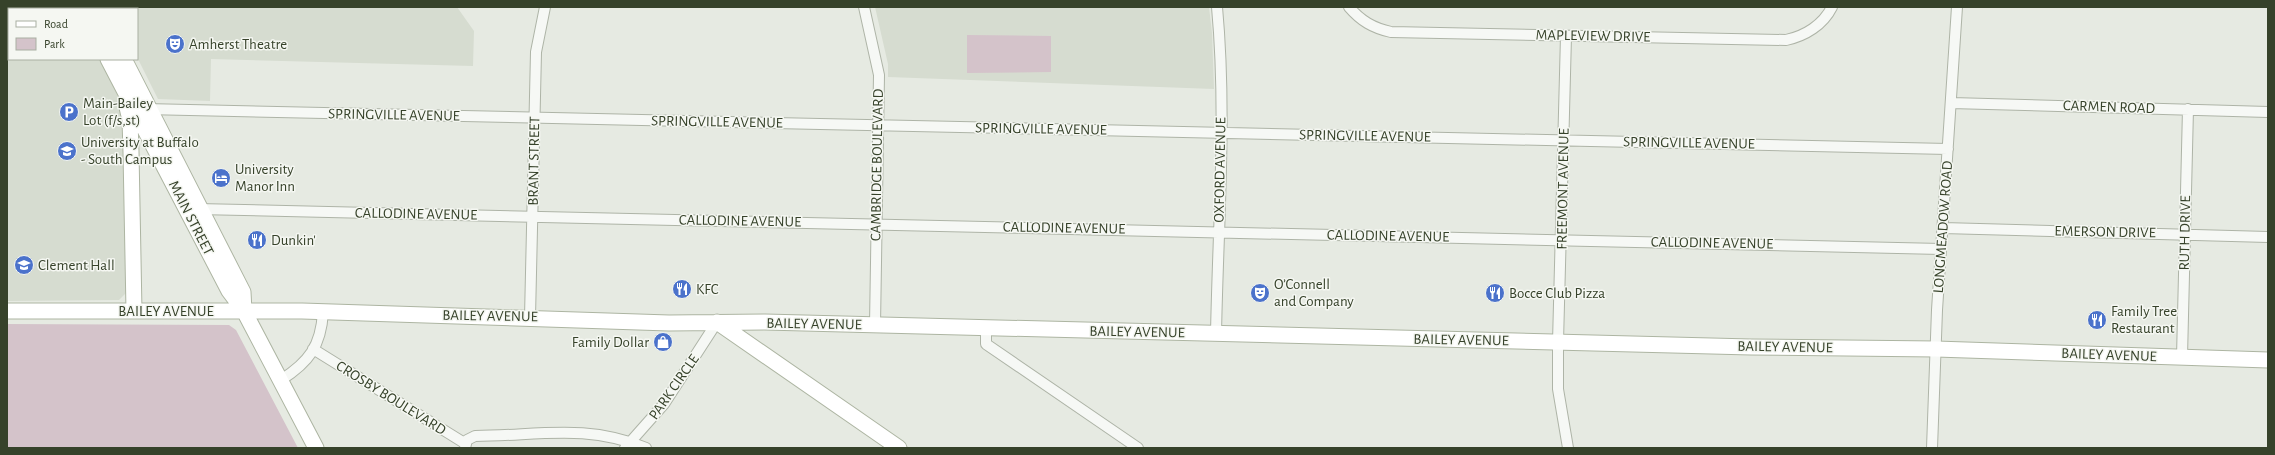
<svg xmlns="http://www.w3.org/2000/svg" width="2275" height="455" viewBox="0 0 2275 455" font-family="'Alegreya Sans',sans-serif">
<rect width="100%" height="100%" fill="#e6eae2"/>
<!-- built -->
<path fill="#d6dcd0" d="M 7,7 L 78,7 L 79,9 L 9,9 L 9,59 L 100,59 L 115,88 L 123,112 L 127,292 L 119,300 L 7,301 Z
M 112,7 L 457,7 L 474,31 L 473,66 L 211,59 L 210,101 L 158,99 L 137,57 L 137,9 L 113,9 Z
M 875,7 L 1209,7 L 1212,33 L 1214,89 L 888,77 L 888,64 Z"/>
<!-- green -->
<path fill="#d4c3ca" d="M 967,35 L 1051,36 L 1051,72 L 967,73 Z
M 7,324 L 229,325 L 236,330 L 298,448 L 7,448 Z"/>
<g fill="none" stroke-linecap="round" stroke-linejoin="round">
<defs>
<path id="street" d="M 864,7 L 879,75 L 875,325
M 1349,7 C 1361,21 1373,28 1391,32 L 1786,40 C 1805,36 1823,25 1832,7
M 1566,36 L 1558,342 L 1558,389 L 1568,448
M 1951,103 L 2268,112
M 145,109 L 1948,149
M 197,209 L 1941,249
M 1943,228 L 2268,237
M 530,317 L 536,52 L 545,7
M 986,328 L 986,344 L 1138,448
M 1216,334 C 1218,225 1227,115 1217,7
M 313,349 L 466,444
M 2182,357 L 2188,109
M 281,380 C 309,362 321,346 323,312
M 465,448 L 467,440 L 475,436 C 537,436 585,423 646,448
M 625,448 L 664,404 L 717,322
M 1932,448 L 1937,310 L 1957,7"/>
<path id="primary" d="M 90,7 L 91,9
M 108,59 L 229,291 L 244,311 L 316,448
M 124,59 L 243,292 L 244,311
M 126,103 L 130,120 L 131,152 L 134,311
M 7,311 L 302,311 L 669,323 L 765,322 L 1751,347 L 1936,349 L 2268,360
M 717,322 L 899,448"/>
</defs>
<!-- street casing -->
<use href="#street" stroke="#aeb4a7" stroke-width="12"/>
<!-- primary casing -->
<use href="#primary" stroke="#adb5a2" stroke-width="17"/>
<!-- street -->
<use href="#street" stroke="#f6f8f5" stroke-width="10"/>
<!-- primary -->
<use href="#primary" stroke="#fff" stroke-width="15"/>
</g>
<!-- icons -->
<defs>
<symbol id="theatre-disc" viewBox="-11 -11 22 22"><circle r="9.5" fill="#4b72cb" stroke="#f5f7f2"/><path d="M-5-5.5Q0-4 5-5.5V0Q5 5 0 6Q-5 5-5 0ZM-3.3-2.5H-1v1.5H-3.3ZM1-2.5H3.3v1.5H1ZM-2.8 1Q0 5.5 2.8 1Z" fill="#fff"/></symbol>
<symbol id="parking-disc" viewBox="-11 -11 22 22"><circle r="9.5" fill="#4b72cb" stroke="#f5f7f2"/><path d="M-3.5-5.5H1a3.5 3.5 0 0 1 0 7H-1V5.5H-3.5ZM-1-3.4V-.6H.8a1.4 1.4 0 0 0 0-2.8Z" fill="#fff"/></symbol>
<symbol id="university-disc" viewBox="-11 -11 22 22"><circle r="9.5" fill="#4b72cb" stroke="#f5f7f2"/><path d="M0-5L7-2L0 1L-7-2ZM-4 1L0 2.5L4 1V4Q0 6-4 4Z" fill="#fff"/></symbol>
<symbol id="hotel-disc" viewBox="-11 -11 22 22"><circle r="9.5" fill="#4b72cb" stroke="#f5f7f2"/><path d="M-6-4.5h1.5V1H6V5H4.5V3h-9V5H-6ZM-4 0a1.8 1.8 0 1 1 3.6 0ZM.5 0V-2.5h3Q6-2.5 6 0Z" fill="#fff"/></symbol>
<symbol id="restaurant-disc" viewBox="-11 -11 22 22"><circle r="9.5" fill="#4b72cb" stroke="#f5f7f2"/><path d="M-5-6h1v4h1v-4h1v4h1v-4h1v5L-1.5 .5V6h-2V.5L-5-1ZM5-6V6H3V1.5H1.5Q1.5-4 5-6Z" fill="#fff"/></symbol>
<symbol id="shop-disc" viewBox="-11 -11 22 22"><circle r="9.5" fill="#4b72cb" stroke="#f5f7f2"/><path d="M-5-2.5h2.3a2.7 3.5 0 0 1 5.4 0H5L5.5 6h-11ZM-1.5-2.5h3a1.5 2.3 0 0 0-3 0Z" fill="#fff"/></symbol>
</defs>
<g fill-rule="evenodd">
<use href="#theatre-disc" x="164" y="33" width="22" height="22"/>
<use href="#parking-disc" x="58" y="101" width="22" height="22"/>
<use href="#university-disc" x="56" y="140" width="22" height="22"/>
<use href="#hotel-disc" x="210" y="167" width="22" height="22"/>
<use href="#restaurant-disc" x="246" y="229" width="22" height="22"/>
<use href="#university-disc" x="13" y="254" width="22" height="22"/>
<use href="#restaurant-disc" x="671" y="278" width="22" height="22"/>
<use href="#theatre-disc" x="1249" y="282" width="22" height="22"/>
<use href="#restaurant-disc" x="1484" y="282" width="22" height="22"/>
<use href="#restaurant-disc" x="2086" y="309" width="22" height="22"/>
<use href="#shop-disc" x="652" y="331" width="22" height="22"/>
</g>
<g text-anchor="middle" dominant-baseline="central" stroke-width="3" stroke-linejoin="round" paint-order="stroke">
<!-- street labels -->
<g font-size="15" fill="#36422a" stroke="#f5f7f2">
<text transform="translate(1593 36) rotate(1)">MAPLEVIEW DRIVE</text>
<text transform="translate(2109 107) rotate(2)">CARMEN ROAD</text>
<text transform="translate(394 115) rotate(1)">SPRINGVILLE AVENUE</text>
<text transform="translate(717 122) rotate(1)">SPRINGVILLE AVENUE</text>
<text transform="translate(1041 129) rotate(1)">SPRINGVILLE AVENUE</text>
<text transform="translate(1365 136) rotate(1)">SPRINGVILLE AVENUE</text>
<text transform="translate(1689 143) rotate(1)">SPRINGVILLE AVENUE</text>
<text transform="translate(534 161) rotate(-89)">BRANT STREET</text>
<text transform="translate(877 165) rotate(-89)">CAMBRIDGE BOULEVARD</text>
<text transform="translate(1220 170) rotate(-89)">OXFORD AVENUE</text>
<text transform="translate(1563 189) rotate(-89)">FREEMONT AVENUE</text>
<text transform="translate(416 214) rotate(1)">CALLODINE AVENUE</text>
<text transform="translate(191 218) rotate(63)">MAIN STREET</text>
<text transform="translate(740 221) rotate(1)">CALLODINE AVENUE</text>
<text transform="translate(1943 227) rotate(-86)">LONGMEADOW ROAD</text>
<text transform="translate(1064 228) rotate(1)">CALLODINE AVENUE</text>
<text transform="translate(2105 232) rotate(1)">EMERSON DRIVE</text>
<text transform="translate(2185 233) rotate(-89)">RUTH DRIVE</text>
<text transform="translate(1388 236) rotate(1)">CALLODINE AVENUE</text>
<text transform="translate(1712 243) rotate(1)">CALLODINE AVENUE</text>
<text x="166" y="311">BAILEY AVENUE</text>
<text transform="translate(490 316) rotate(1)">BAILEY AVENUE</text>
<text transform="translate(814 324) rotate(1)">BAILEY AVENUE</text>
<text transform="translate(1137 332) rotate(1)">BAILEY AVENUE</text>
<text transform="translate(1461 340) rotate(1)">BAILEY AVENUE</text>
<text transform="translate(1785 347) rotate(1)">BAILEY AVENUE</text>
<text transform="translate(2109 355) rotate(2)">BAILEY AVENUE</text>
<text transform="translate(674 387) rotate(-55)">PARK CIRCLE</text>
<text transform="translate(391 398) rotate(32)">CROSBY BOULEVARD</text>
</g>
<!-- poi labels -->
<g font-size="15" fill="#36422a" stroke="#f5f7f2" text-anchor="start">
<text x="189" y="44">Amherst Theatre</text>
<text x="83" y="103">Main-Bailey<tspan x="83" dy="17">Lot (f/s,st)</tspan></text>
<text x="81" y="142">University at Buffalo<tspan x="81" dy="17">- South Campus</tspan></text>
<text x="235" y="169">University<tspan x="235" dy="17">Manor Inn</tspan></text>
<text x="271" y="240">Dunkin'</text>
<text x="38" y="265">Clement Hall</text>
<text x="1274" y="284">O’Connell<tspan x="1274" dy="17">and Company</tspan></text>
<text x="696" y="289">KFC</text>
<text x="1509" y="293">Bocce Club Pizza</text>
<text x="2111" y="311">Family Tree<tspan x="2111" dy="17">Restaurant</tspan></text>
<text x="649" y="342" text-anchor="end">Family Dollar</text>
</g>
</g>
<!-- border -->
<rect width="2275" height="455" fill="none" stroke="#36422a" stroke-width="16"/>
<!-- legend -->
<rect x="8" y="8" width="130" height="52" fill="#f5f7f2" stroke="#a9afa2"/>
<rect x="16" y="21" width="20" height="6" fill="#ffffff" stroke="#a9afa2"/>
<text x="44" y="28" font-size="12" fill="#36422a">Road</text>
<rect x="16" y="38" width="20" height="12" fill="#d4c3ca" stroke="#a9afa2"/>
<text x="44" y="48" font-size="12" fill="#36422a">Park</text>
</svg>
